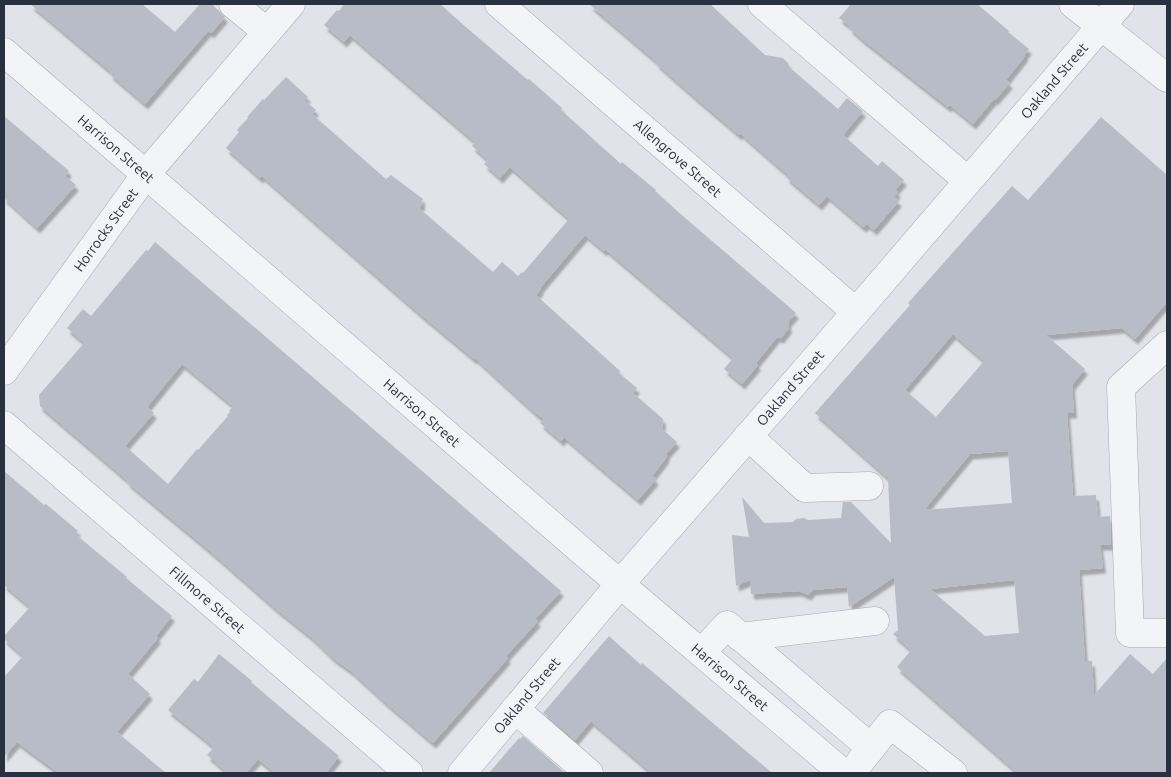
<svg xmlns="http://www.w3.org/2000/svg" width="1171" height="777" viewBox="0 0 1171 777" font-family="Ubuntu,sans-serif">
<defs>
<filter id="shadow"><feDropShadow dx="3" dy="5.5" stdDeviation="1" flood-color="#0004"/></filter>
</defs>
<rect width="100%" height="100%" fill="#e0e3e9"/>
<!-- building -->
<path fill="#b8bcc6" fill-rule="evenodd" filter="url(#shadow)" d="M 30,4 L 142,4 L 175,32 L 200,4 L 212,4 L 225,17 L 211,33 L 208,31 L 145,104 L 110,74 L 111,72 Z
M 344,4 L 440,4 L 467,28 L 528,80 L 529,79 L 562,108 L 561,110 L 621,164 L 622,162 L 656,190 L 655,191 L 684,217 L 796,313 L 788,322 L 789,328 L 781,338 L 777,337 L 756,363 L 758,365 L 742,384 L 724,369 L 733,358 L 605,249 L 604,251 L 585,235 L 540,288 L 541,289 L 536,295 L 620,371 L 619,373 L 637,388 L 633,393 L 663,419 L 662,429 L 677,442 L 667,453 L 666,458 L 652,476 L 656,479 L 638,500 L 564,437 L 561,441 L 540,423 L 544,419 L 535,413 L 475,358 L 474,359 L 420,314 L 262,176 L 260,178 L 226,148 L 239,132 L 237,130 L 248,118 L 247,117 L 263,99 L 264,100 L 286,77 L 308,97 L 304,100 L 316,110 L 312,114 L 386,179 L 391,175 L 423,199 L 421,202 L 423,203 L 419,208 L 493,272 L 502,262 L 518,276 L 522,272 L 523,273 L 569,219 L 510,167 L 500,178 L 484,164 L 488,160 L 472,146 L 475,142 L 350,35 L 344,42 L 324,25 L 337,10 L 339,11 Z
M 589,4 L 710,4 L 765,55 L 783,58 L 788,63 L 789,67 L 838,109 L 847,98 L 863,111 L 843,135 L 878,166 L 882,161 L 904,180 L 895,190 L 898,192 L 894,197 L 899,201 L 874,230 L 867,224 L 863,227 L 827,196 L 819,205 L 786,177 L 788,175 L 740,133 L 739,135 L 691,94 L 656,63 L 657,62 Z
M 851,4 L 977,4 L 1009,31 L 1008,32 L 1029,49 L 1024,55 L 1025,56 L 1006,80 L 1010,83 L 995,100 L 994,99 L 973,124 L 950,105 L 948,107 L 863,40 L 849,28 L 851,27 L 839,18 Z
M 4,116 L 69,171 L 65,176 L 76,185 L 37,228 L 4,198 Z
M 1101,117 L 1167,175 L 1167,302 L 1135,339 L 1122,328 L 1046,335 L 1085,369 L 1072,385 L 1074,413 L 1067,413 L 1073,496 L 1096,495 L 1098,517 L 1110,516 L 1111,545 L 1100,545 L 1103,568 L 1079,570 L 1085,661 L 1092,661 L 1094,695 L 1130,654 L 1153,674 L 1167,658 L 1167,773 L 1018,773 L 897,667 L 911,650 L 893,634 L 898,630 L 894,577 L 849,607 L 847,587 L 813,590 L 808,595 L 799,591 L 751,594 L 750,580 L 736,586 L 732,535 L 749,537 L 742,497 L 764,523 L 793,522 L 796,519 L 804,518 L 808,520 L 841,518 L 843,502 L 851,502 L 891,543 L 888,478 L 815,413 L 910,305 L 908,303 L 1012,186 L 1028,200 ZM 953,334 L 984,361 L 936,417 L 905,390 ZM 1008,451 L 1012,503 L 924,510 L 970,454 ZM 1014,580 L 1019,633 L 985,636 L 930,589 Z
M 155,242 L 414,464 L 561,591 L 535,619 L 538,621 L 506,656 L 508,658 L 433,743 L 387,704 L 351,671 L 334,659 L 311,637 L 276,609 L 210,551 L 127,482 L 128,481 L 40,406 L 39,395 L 84,343 L 67,328 L 83,309 L 91,316 L 146,250 L 148,251 ZM 182,364 L 233,406 L 229,411 L 230,412 L 227,415 L 228,416 L 198,450 L 197,449 L 168,484 L 125,446 L 154,413 L 147,407 Z
M 4,471 L 44,505 L 46,504 L 78,531 L 75,534 L 127,577 L 126,578 L 172,616 L 156,636 L 158,638 L 128,674 L 150,694 L 117,732 L 166,773 L 59,773 L 17,742 L 4,757 L 4,677 L 23,656 L 4,639 L 4,636 L 30,607 L 4,585 Z
M 609,636 L 641,665 L 642,663 L 772,773 L 652,773 L 591,721 L 575,740 L 543,713 Z
M 219,654 L 252,681 L 251,682 L 279,706 L 339,756 L 326,773 L 275,773 L 258,759 L 246,773 L 228,773 L 207,755 L 214,747 L 168,710 L 194,679 L 198,682 Z
M 523,736 L 565,773 L 489,773 L 519,738 L 520,739 Z"/>
<g fill="none" stroke-linecap="round" stroke-linejoin="round">
<defs>
<g id="minor">
<path d="M 233,4 L 267,32"/>
<path id="s1" d="M 499,4 L 856,312"/>
<path d="M 762,4 L 968,181"/>
<path d="M 1073,4 L 1167,78"/>
<path id="s2" d="M 4,52 L 620,584 L 843,773"/>
<path d="M 1167,345 L 1121,387 L 1130,633 L 1167,633"/>
<path id="s3" d="M 4,371 L 146,174 L 291,4"/>
<path id="s4" d="M 4,425 L 409,773"/>
<path d="M 748,436 L 805,488 L 869,486"/>
<path d="M 740,637 L 875,621"/>
<path d="M 701,653 L 727,625 L 871,748"/>
<path d="M 515,709 L 589,773"/>
<path d="M 860,762 L 890,724 L 953,773"/>
<path id="s5" d="M 462,773 L 620,584 L 856,312 L 1120,4"/>
</g>
</defs>
<!-- minor casing -->
<use href="#minor" stroke="#a5aab3" stroke-width="29"/>
<!-- minor -->
<use href="#minor" stroke="#f3f4f7" stroke-width="28"/>
</g>
<g text-anchor="middle" dominant-baseline="central" stroke-width="5" stroke-linejoin="round" paint-order="stroke">
<!-- street labels -->
<g font-size="14" fill="#293040" stroke="#f0f2f7">
<text stroke="none"><textPath href="#s5" startOffset="911">Oakland Street</textPath></text>
<text stroke="none"><textPath href="#s2" startOffset="148">Harrison Street</textPath></text>
<text stroke="none"><textPath href="#s1" startOffset="236">Allengrove Street</textPath></text>
<text stroke="none"><textPath href="#s3" startOffset="174">Horrocks Street</textPath></text>
<text stroke="none"><textPath href="#s5" startOffset="506">Oakland Street</textPath></text>
<text stroke="none"><textPath href="#s2" startOffset="552">Harrison Street</textPath></text>
<text stroke="none"><textPath href="#s4" startOffset="268">Fillmore Street</textPath></text>
<text stroke="none"><textPath href="#s2" startOffset="958">Harrison Street</textPath></text>
<text stroke="none"><textPath href="#s5" startOffset="101">Oakland Street</textPath></text>
</g>
</g>
<!-- border -->
<rect width="1171" height="777" fill="none" stroke="#293040" stroke-width="10"/>
</svg>
